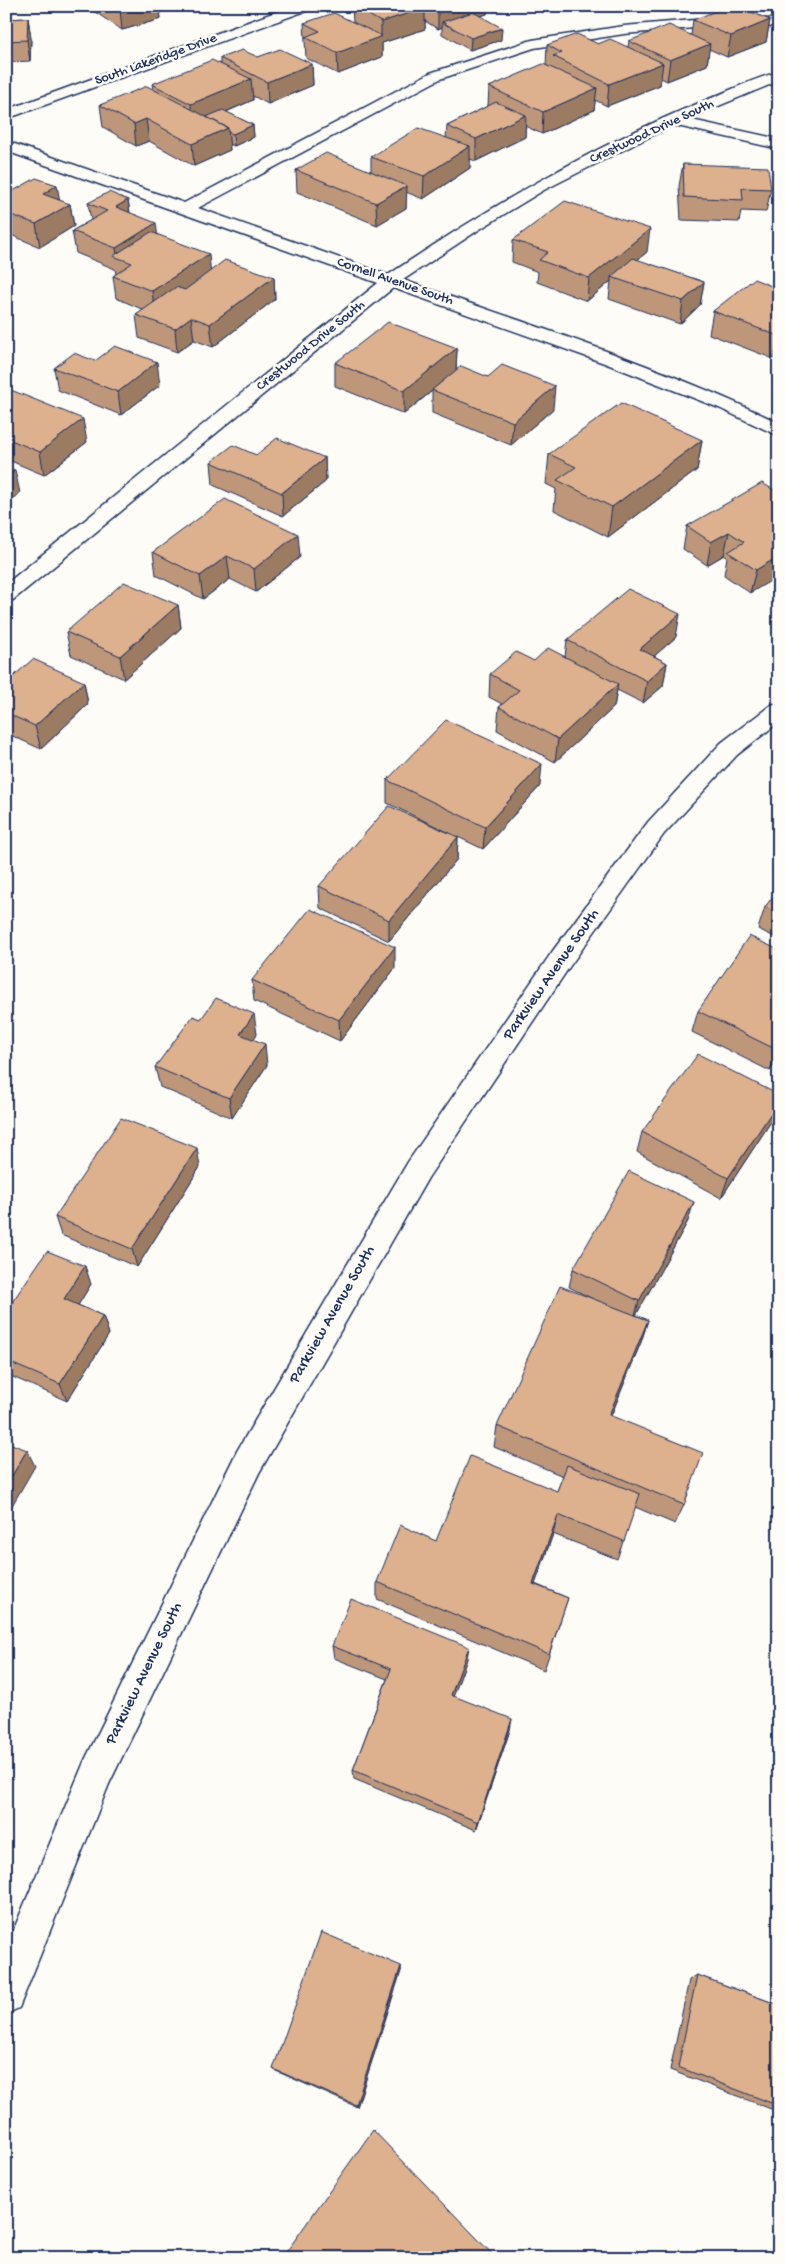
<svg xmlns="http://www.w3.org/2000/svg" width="785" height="2264" viewBox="0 0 785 2264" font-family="'Gochi Hand',sans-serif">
<rect width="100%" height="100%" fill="#fdfcf7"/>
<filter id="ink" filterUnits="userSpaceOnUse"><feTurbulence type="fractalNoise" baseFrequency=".02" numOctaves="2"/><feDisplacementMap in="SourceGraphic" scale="10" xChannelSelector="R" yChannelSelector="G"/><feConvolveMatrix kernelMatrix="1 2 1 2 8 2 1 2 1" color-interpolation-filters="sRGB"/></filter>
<g filter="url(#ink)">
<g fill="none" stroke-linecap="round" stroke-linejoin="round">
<defs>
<path id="minor" d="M 292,6 L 313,6 L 311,9 L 6,119 L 6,110 Z
M 718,18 L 779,19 L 779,27 L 718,26 L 624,34 L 534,48 L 440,79 L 198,208 L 388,275 C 490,207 591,147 704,101 C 729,91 754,78 779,72 L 779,81 L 687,119 L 779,139 L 779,149 L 673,125 L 544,190 L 480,229 L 403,280 C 529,325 659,364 779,423 L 779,436 L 719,408 L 607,364 L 393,288 L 13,600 L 6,602 L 6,584 L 378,283 L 6,151 L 6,141 L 184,203 L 430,73 L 532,40 L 624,26 Z
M 779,703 L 779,722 L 737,755 L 664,834 L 570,966 L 428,1178 L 259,1473 L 109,1784 L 19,2008 L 6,2014 L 6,1948 L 84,1762 L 237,1451 L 408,1162 L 552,952 L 648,822 L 721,743 L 771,705 Z"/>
</defs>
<!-- minor casing -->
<use href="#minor" stroke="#1b2f5e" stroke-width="3"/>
<!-- minor -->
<use href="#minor" fill="#fdfcf7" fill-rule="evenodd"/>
</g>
<!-- wall -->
<path fill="#be977a" stroke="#1b2f5e" d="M 92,6 L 170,6 L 170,7 L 160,10 L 161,19 L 122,30 L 92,10 Z
M 352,6 L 487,6 L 487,14 L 480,16 L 501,40 L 470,50 L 442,34 L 442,27 L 438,29 L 425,21 L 425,29 L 382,43 L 382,57 L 338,74 L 306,58 L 304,23 L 353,22 Z
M 488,6 L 514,6 L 494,11 Z
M 28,18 L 31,39 L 30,61 L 10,62 L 9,74 L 6,74 L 6,19 Z
M 693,20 L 770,20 L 766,42 L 727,57 L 709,49 L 707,65 L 667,81 L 661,78 L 660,85 L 607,106 L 595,100 L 594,110 L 542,134 L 525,126 L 525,137 L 476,161 L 470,159 L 470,168 L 423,199 L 406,192 L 406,208 L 377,225 L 297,192 L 296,170 L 371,171 L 371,157 L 446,138 L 447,126 L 488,106 L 489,87 L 546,66 L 547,45 L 598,44 L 628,47 L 629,41 L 691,35 Z
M 258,57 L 312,64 L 313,85 L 268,104 L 253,96 L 253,100 L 226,112 L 253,125 L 254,137 L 234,146 L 229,144 L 230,150 L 194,166 L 149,141 L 136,146 L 103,127 L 100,105 L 153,89 L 152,84 L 220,64 L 220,58 Z
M 683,164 L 771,189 L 766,212 L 741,211 L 739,222 L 681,220 L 679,186 Z
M 6,195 L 70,204 L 74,226 L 40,247 L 6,233 Z
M 128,200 L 130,213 L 158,235 L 211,271 L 274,277 L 275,299 L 213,347 L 194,340 L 177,352 L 139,338 L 136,315 L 144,310 L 116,298 L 113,276 L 116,274 L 115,269 L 76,253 L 72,231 L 91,220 L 88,203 Z
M 513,240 L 647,252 L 637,260 L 704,282 L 700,305 L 680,324 L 609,299 L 611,281 L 587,301 L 537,282 L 538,272 L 512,262 Z
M 779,289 L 779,354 L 774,359 L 709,334 L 713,311 Z
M 457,348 L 456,371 L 488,377 L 553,409 L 511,445 L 432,413 L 432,391 L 404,414 L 335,386 L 335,363 Z
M 54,368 L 160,385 L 121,415 L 58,390 Z
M 6,388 L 87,442 L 44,475 L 6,459 Z
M 702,440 L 697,470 L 608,537 L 554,510 L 556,489 L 546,484 L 549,454 Z
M 256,455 L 325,458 L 326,481 L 283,516 L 213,485 L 211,462 Z
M 779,493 L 750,593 L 724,575 L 727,557 L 724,555 L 707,565 L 683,549 L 687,526 Z
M 153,552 L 300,557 L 256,592 L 230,579 L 203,599 L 156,575 Z
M 178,605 L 181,628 L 124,679 L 71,655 L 66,632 Z
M 676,637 L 654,656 L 667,663 L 663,686 L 643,703 L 617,690 L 614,707 L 555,762 L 497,730 L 499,707 L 502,704 L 489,697 L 490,674 L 534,661 L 565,657 L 567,640 Z
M 84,682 L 88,704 L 41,749 L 6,733 L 6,683 Z
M 387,780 L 540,786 L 483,849 L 458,837 L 457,859 L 389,941 L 320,908 L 319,886 L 454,835 L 387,803 Z
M 779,889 L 779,939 L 758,929 L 765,907 Z
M 779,950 L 779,1057 L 770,1071 L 692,1032 L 698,1011 Z
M 395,968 L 340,1041 L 254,1001 L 252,980 Z
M 201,1019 L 257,1034 L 253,1039 L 267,1065 L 232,1118 L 160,1087 L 155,1067 Z
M 779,1095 L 779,1104 L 774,1117 L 721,1198 L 637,1152 L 642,1132 Z
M 200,1167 L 137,1267 L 61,1235 L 55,1217 Z
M 688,1221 L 636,1315 L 648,1320 L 641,1342 L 611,1416 L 684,1505 L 675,1524 L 635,1507 L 617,1559 L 553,1534 L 535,1584 L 568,1598 L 544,1670 L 377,1599 L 377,1582 L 436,1541 L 557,1491 L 563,1476 L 494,1447 L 497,1426 L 593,1299 L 569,1287 L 573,1269 Z
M 91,1284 L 78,1305 L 103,1316 L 109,1334 L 67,1401 L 6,1374 L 6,1311 Z
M 332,1646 L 467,1659 L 453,1696 L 510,1730 L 476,1830 L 354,1779 L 353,1770 L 387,1679 L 334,1658 Z
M 401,1966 L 401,1971 L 357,2107 L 276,2071 L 273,2069 Z
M 697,1975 L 779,2005 L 779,2107 L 771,2109 L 670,2070 L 689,1980 Z"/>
<!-- shaded-wall -->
<path fill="#9b7b63" stroke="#1b2f5e" d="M 130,6 L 170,6 L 170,7 L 160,10 L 161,19 L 122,30 L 120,9 Z
M 443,6 L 487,6 L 487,14 L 448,26 L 442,22 L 442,27 L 438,29 L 438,8 Z
M 494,6 L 514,6 L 494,11 Z
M 425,8 L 425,29 L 382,43 L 382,57 L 338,74 L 337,53 L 381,36 L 381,22 Z
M 28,18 L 31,39 L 30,61 L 27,40 Z
M 770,20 L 766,42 L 727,57 L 731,36 Z
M 502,28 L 501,40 L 470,50 L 471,38 Z
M 6,42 L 10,62 L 9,74 L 6,56 Z
M 710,44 L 707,65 L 667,81 L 670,60 Z
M 663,63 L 660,85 L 607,106 L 609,84 Z
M 312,64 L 313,85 L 268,104 L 267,82 Z
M 251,79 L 253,100 L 193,126 L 191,104 Z
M 597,88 L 594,110 L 542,134 L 543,112 Z
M 526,115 L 525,137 L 476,161 L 476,139 Z
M 146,119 L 149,141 L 136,146 L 134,124 Z
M 253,125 L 254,137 L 234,146 L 233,134 Z
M 228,128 L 230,150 L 194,166 L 192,144 Z
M 470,146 L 470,168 L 423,199 L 424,176 Z
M 57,185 L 61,208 L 43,194 Z
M 407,186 L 406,208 L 377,225 L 376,203 Z
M 128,200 L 131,222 L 116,207 Z
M 70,204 L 74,226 L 40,247 L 36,224 Z
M 156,223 L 159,246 L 117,257 L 116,248 Z
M 650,229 L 647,252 L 615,278 L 611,277 L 611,281 L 587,301 L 589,278 Z
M 6,238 L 9,250 L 6,252 Z
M 209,254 L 211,277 L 155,314 L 152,291 Z
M 274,277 L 275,299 L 213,347 L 210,324 Z
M 704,282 L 700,305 L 680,324 L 683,301 Z
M 191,317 L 194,340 L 177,352 L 175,329 Z
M 778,336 L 779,354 L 774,359 Z
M 457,348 L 456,371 L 404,414 L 404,391 Z
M 157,362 L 160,385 L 121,415 L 118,392 Z
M 555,386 L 553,409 L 511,445 L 513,422 Z
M 83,419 L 87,442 L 44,475 L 40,452 Z
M 702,440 L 697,470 L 608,537 L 612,507 Z
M 325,458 L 326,481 L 283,516 L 282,493 Z
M 15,470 L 20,493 L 6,504 L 6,477 Z
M 729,532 L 724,555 L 707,565 L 711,542 Z
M 298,534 L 300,557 L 256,592 L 254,569 Z
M 227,556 L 230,579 L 203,599 L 200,576 Z
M 779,556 L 779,576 L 750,593 L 756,570 Z
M 178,605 L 181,628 L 124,679 L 120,656 Z
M 680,614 L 676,637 L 636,672 L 640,649 Z
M 667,663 L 663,686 L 643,703 L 647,681 Z
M 84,682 L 88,704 L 41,749 L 35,726 Z
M 618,684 L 614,707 L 555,762 L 558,739 Z
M 542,764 L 540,786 L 483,849 L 485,827 Z
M 458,837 L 457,859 L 389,941 L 389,920 Z
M 395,947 L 395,968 L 340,1041 L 339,1020 Z
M 254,1014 L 257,1034 L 243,1054 L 240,1034 Z
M 265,1044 L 267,1065 L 232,1118 L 229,1098 Z
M 779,1047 L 779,1057 L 770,1071 L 777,1050 Z
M 779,1101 L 779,1104 L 774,1117 L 721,1198 L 728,1178 Z
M 197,1148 L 200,1167 L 137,1267 L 132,1249 Z
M 694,1202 L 688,1221 L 634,1319 L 639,1301 Z
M 85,1266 L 91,1284 L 71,1317 L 64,1299 Z
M 103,1316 L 109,1334 L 67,1401 L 60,1384 Z
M 648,1320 L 641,1342 L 603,1435 L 609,1415 Z
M 27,1450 L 35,1466 L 6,1516 L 6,1486 Z
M 558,1515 L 553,1534 L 529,1601 L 533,1584 Z
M 469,1647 L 467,1659 L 450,1706 L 451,1695 Z
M 512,1719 L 510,1730 L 476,1830 L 478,1822 Z
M 401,1966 L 401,1971 L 357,2107 L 356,2105 Z"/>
<!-- building -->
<path fill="#ddb08e" stroke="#1b2f5e" d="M 115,6 L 130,6 L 120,9 Z
M 353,6 L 422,6 L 425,8 L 381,22 Z
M 728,6 L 737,6 L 770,20 L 731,36 L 693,20 Z
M 473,12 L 502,28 L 471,38 L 442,22 Z
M 334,13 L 382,36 L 337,53 L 305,37 L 320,31 L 304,23 Z
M 28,18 L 27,40 L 6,41 L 6,19 Z
M 669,25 L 710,44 L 670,60 L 629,41 Z
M 577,34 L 598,44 L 610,39 L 663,63 L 609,84 L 553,56 L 562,53 L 547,45 Z
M 280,49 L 312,64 L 267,82 L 220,58 L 242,50 L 258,57 Z
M 212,60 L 251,79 L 191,104 L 152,84 Z
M 543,64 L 597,88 L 543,112 L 489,87 Z
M 147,86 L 228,128 L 192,144 L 146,119 L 134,124 L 100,105 Z
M 496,102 L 526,115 L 476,139 L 447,126 Z
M 223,110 L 253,125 L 233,134 L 228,132 L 228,128 L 206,117 Z
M 418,128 L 470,146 L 424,176 L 371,157 Z
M 326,153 L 407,186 L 376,203 L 296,170 Z
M 683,164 L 768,167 L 771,189 L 742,188 L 743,200 L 684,197 Z
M 36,178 L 57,185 L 43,194 L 70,204 L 36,224 L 6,213 L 6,195 Z
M 109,192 L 128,200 L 116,207 L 156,223 L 116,248 L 72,231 L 107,211 L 88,203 Z
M 565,201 L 650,229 L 589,278 L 539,260 L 548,252 L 513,240 Z
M 151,232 L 209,254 L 152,291 L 113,276 L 132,263 L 113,256 Z
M 633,258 L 704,282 L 683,301 L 611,277 Z
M 225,260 L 274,277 L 210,324 L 191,317 L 175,329 L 136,315 L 176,287 L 185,290 Z
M 754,279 L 779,289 L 778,336 L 713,311 Z
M 388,322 L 457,348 L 404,391 L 335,363 Z
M 115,346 L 157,362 L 118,392 L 54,368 L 74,353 L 95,361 Z
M 502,365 L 555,386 L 513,422 L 432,390 L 461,366 L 488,377 Z
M 6,388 L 83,419 L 40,452 L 6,438 Z
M 621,403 L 702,440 L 612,507 L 557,480 L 576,467 L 549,454 Z
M 277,438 L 325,458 L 282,493 L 211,462 L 233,445 L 256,455 Z
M 6,467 L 15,470 L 6,477 Z
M 762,483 L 779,493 L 779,556 L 756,570 L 728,552 L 744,542 L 729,532 L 711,542 L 687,526 Z
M 225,499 L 298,534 L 254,569 L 227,556 L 200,576 L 153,552 Z
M 124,582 L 178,605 L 120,656 L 66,632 Z
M 628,589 L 680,614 L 640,649 L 667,663 L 647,681 L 567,640 Z
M 548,648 L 618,684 L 558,739 L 499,707 L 519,690 L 490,674 L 516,652 L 534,661 Z
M 33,659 L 84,682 L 35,726 L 6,713 L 6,683 Z
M 446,720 L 542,764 L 485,827 L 387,780 Z
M 389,806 L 458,837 L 389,920 L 319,886 Z
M 779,889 L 779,914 L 765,907 Z
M 310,909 L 395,947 L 339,1020 L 252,980 Z
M 749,936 L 779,950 L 779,1009 L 776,1014 L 779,1016 L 779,1047 L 777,1050 L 698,1011 Z
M 216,998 L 254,1014 L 240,1034 L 265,1044 L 229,1098 L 155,1067 L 193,1016 L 201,1019 Z
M 698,1054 L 779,1095 L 779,1101 L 728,1178 L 642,1132 Z
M 121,1118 L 197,1148 L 132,1249 L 55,1217 Z
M 629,1171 L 694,1202 L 639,1301 L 573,1269 Z
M 47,1251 L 85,1266 L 64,1299 L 103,1316 L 60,1384 L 6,1361 L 6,1311 Z
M 560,1286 L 648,1320 L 609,1415 L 703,1453 L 684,1505 L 497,1426 Z
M 6,1442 L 27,1450 L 6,1486 Z
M 470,1456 L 557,1491 L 567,1465 L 640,1494 L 624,1541 L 558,1515 L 533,1584 L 568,1598 L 549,1654 L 377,1582 L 400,1525 L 436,1541 Z
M 351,1599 L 469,1647 L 451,1695 L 512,1719 L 478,1822 L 353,1770 L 391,1669 L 332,1646 Z
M 321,1932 L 401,1966 L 356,2105 L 273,2069 Z
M 697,1975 L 779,2005 L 779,2106 L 678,2067 Z
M 373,2130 L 496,2258 L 282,2258 Z"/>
</g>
<g text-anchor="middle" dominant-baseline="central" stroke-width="5" stroke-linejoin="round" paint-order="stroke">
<!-- far-street labels -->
<g font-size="14" fill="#1b2f5e" stroke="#fdfcf7">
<text transform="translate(156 60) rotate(-20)">South Lakeridge Drive</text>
<text transform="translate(652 132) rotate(-25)">Crestwood Drive South</text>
<text transform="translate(395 282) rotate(19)">Cornell Avenue South</text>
<text transform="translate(311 346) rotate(-39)">Crestwood Drive South</text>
</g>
<!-- street labels -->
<g font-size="16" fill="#1b2f5e" stroke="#fdfcf7">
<text transform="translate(552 975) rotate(-55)">Parkview Avenue South</text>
<text transform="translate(333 1315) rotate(-60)">Parkview Avenue South</text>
<text transform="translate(145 1674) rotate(-64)">Parkview Avenue South</text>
</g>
</g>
<!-- margin -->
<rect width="785" height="2264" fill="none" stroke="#fdfcf7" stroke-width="25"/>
<rect x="12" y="12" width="760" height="2239" fill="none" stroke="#1b2f5e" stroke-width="2" filter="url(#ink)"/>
</svg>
